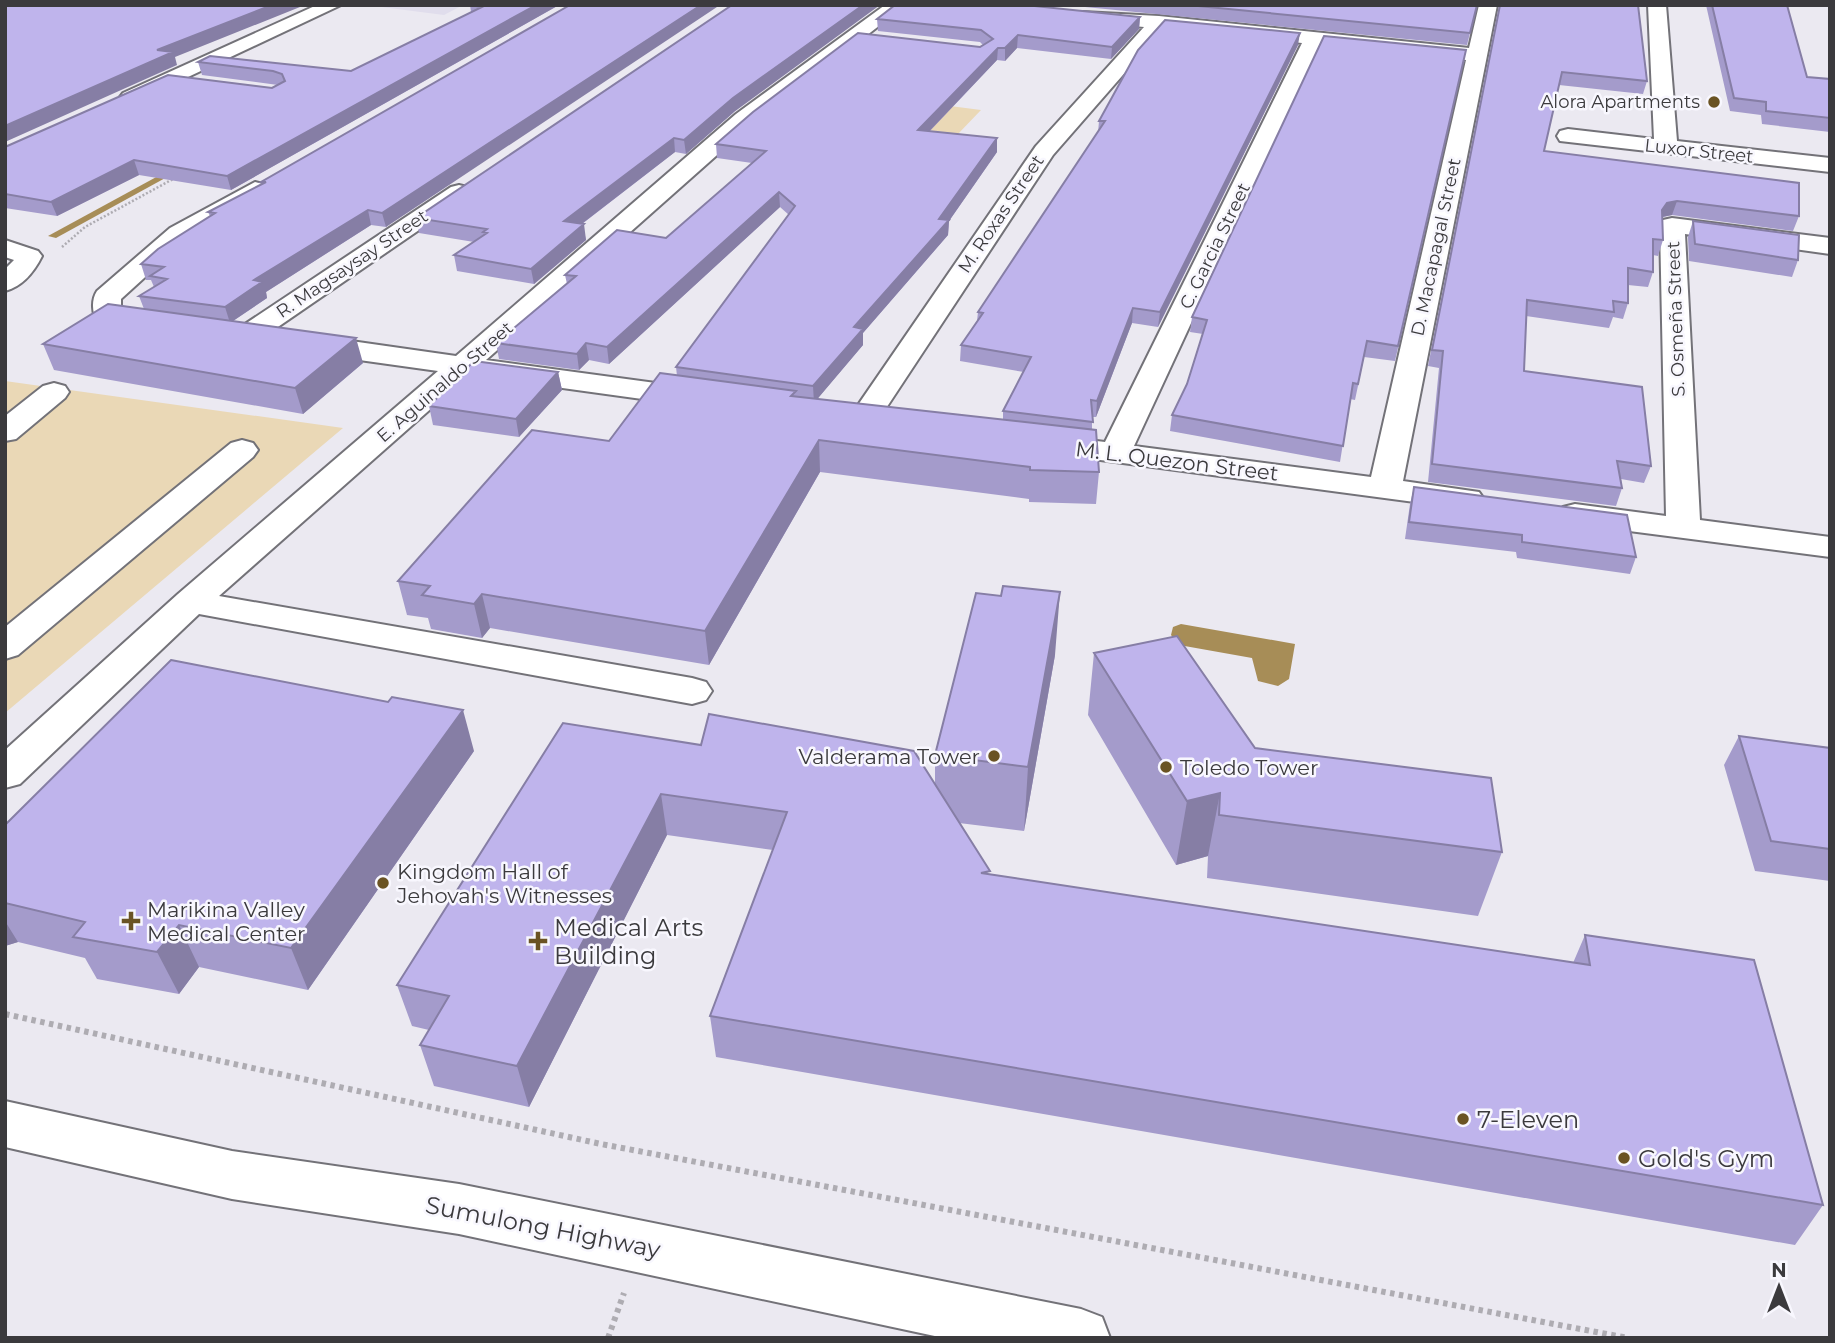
<svg xmlns="http://www.w3.org/2000/svg" width="1835" height="1343" viewBox="0 0 1835 1343" font-family="Montserrat,sans-serif">
<rect width="100%" height="100%" fill="#ebe9f1"/>
<!-- built -->
<path fill="#e0ddec" d="M 366,5 L 463,5 L 444,15 Z"/>
<!-- green -->
<path fill="#ead8b6" d="M 880,97 L 981,110 L 958,134 L 855,121 Z
M 5,381 L 343,428 L 5,713 Z"/>
<!-- water -->
<path fill="#a78d57" d="M 1181,624 L 1295,644 L 1289,679 L 1278,686 L 1258,681 L 1252,658 L 1179,645 L 1171,635 L 1173,627 Z"/>
<g fill="none" stroke-linecap="round" stroke-linejoin="round">
<!-- stream -->
<path fill="#a78d57" fill-rule="evenodd" d="M 171,169 L 178,171 L 56,238 L 48,236 Z"/>
<defs>
<path id="minor" d="M 317,5 L 341,5 L 137,101 L 130,103 L 120,97 L 123,93 Z
M 885,5 L 906,5 L 752,124 L 486,360 L 700,389 L 711,392 L 715,398 L 711,404 L 700,407 L 469,375 L 219,596 L 692,678 L 706,682 L 712,691 L 706,700 L 692,704 L 199,614 L 20,784 L 5,788 L 5,750 L 178,594 L 438,371 L 309,353 L 299,350 L 295,344 L 299,338 L 309,335 L 456,356 L 736,114 Z
M 1479,5 L 1497,5 L 1403,481 L 1479,492 L 1484,499 L 1479,506 L 1467,509 L 1048,453 L 1037,451 L 1032,444 L 1037,437 L 1048,435 L 1105,442 L 1302,43 L 1163,29 L 1053,155 L 873,428 L 862,430 L 851,428 L 847,421 L 1036,146 L 1144,27 L 1089,22 L 1083,20 L 1080,16 L 1083,12 L 1159,16 L 1469,48 ZM 1320,45 L 1466,60 L 1371,477 L 1134,446 Z
M 1648,5 L 1666,5 L 1677,141 L 1830,158 L 1830,172 L 1560,141 L 1557,136 L 1560,131 L 1568,129 L 1654,139 Z
M 255,182 L 263,184 L 267,189 L 263,194 L 188,238 L 121,299 L 121,311 L 159,317 L 163,323 L 159,329 L 149,331 L 98,323 C 92,314 91,300 97,291 L 170,228 Z
M 459,185 L 467,187 L 471,192 L 467,197 L 256,342 L 246,344 L 236,342 L 232,336 L 236,330 L 451,187 Z
M 1672,218 L 1830,238 L 1830,254 L 1685,234 L 1700,520 L 1830,537 L 1830,557 L 1575,524 L 1563,521 L 1558,514 L 1563,507 L 1575,504 L 1666,516 L 1660,225 L 1663,220 Z
M 5,240 L 38,251 L 42,256 C 34,272 23,286 5,291 L 5,269 L 14,260 L 5,257 Z
M 54,383 L 65,386 L 69,392 L 65,398 L 16,439 L 5,441 L 5,416 L 43,386 Z
M 242,440 L 253,443 L 258,450 L 253,457 L 18,655 L 5,659 L 5,627 L 231,443 Z"/>
<path id="major" d="M 5,1101 L 232,1151 L 459,1184 L 1081,1309 L 1102,1317 L 1110,1338 L 944,1338 L 459,1234 L 232,1199 L 5,1147 Z"/>
</defs>
<!-- minor casing -->
<use href="#minor" stroke="#737278" stroke-width="4"/>
<!-- major casing -->
<use href="#major" stroke="#737278" stroke-width="4"/>
<!-- path-far1 -->
<path stroke="#aeacb2" stroke-width="2.5" stroke-dasharray="2 2" stroke-linecap="butt" d="M 62,247 L 85,227 L 173,179"/>
<!-- path -->
<path stroke="#aeacb2" stroke-width="6" stroke-dasharray="4.5 4.5" stroke-linecap="butt" d="M 5,1014 L 601,1144 L 1628,1338
M 608,1338 L 624,1293"/>
<!-- minor -->
<use href="#minor" fill="#fff" fill-rule="evenodd"/>
<!-- major -->
<use href="#major" fill="#fff" fill-rule="evenodd"/>
</g>
<!-- wall -->
<path fill="#a49bcb" d="M 470,5 L 559,5 L 231,190 L 139,175 L 57,216 L 5,208 L 5,147 L 272,88 L 278,85 L 202,75 L 198,62 L 351,71 L 471,12 Z
M 570,5 L 386,227 L 371,225 L 266,292 L 267,298 L 233,321 L 363,363 L 303,414 L 54,370 L 43,344 L 144,309 L 139,296 L 154,287 L 151,280 L 146,280 L 141,264 L 210,216 L 208,212 L 262,184 L 261,182 Z
M 1065,5 L 1477,5 L 1467,45 Z
M 1706,5 L 1787,5 L 1807,77 L 1830,79 L 1830,132 L 1762,124 L 1761,115 L 1730,111 Z
M 1500,6 L 1647,81 L 1643,94 L 1559,85 L 1544,151 L 1799,216 L 1793,231 L 1672,215 L 1663,217 L 1663,240 L 1658,256 L 1653,255 L 1653,272 L 1648,287 L 1628,285 L 1628,303 L 1623,319 L 1613,317 L 1609,328 L 1526,316 L 1524,371 L 1651,466 L 1644,483 L 1621,479 L 1622,488 L 1616,506 L 1428,482 L 1439,368 L 1428,366 Z
M 1140,17 L 1139,29 L 1111,59 L 1017,48 L 1005,61 L 997,60 L 930,131 L 997,138 L 997,152 L 949,221 L 948,235 L 863,333 L 863,345 L 817,399 L 1003,420 L 1003,411 L 1024,372 L 960,361 L 961,345 L 977,321 L 978,312 L 1098,133 L 1099,121 L 1298,45 L 1158,327 L 1132,323 L 1096,417 L 1092,417 L 1092,430 L 1099,472 L 1096,504 L 1029,502 L 1029,499 L 820,472 L 709,665 L 490,628 L 482,638 L 431,629 L 428,618 L 407,615 L 398,581 L 609,441 L 677,376 L 676,367 L 789,215 L 780,207 L 609,364 L 589,360 L 579,370 L 499,359 L 496,343 L 567,284 L 565,275 L 666,238 L 752,163 L 717,158 L 716,144 L 983,45 L 980,42 L 878,31 L 877,19 Z
M 1466,50 L 1395,361 L 1364,357 L 1355,400 L 1350,399 L 1340,462 L 1170,431 L 1172,415 L 1187,384 L 1203,334 L 1190,332 L 1192,317 Z
M 734,112 L 686,154 L 675,152 L 582,224 L 586,240 L 534,284 L 457,271 L 454,255 L 474,242 L 419,233 L 416,218 Z
M 1693,221 L 1798,260 L 1792,277 L 1689,261 L 1688,237 Z
M 558,372 L 562,390 L 519,437 L 433,425 L 429,406 Z
M 1414,487 L 1636,557 L 1630,574 L 1517,558 L 1516,552 L 1405,539 L 1410,504 Z
M 1094,653 L 1255,748 L 1502,852 L 1478,916 L 1207,878 L 1208,856 L 1176,865 L 1088,715 Z
M 1055,655 L 1024,831 L 959,823 L 989,875 L 1573,963 L 1585,935 L 1823,1205 L 1795,1245 L 716,1057 L 710,1016 L 773,850 L 667,835 L 529,1107 L 434,1086 L 420,1045 L 429,1030 L 412,1026 L 397,985 L 563,723 L 935,784 L 935,755 Z
M 1739,736 L 1830,748 L 1830,881 L 1755,871 L 1724,765 Z
M 474,751 L 308,990 L 199,967 L 179,994 L 97,979 L 85,958 L 18,942 L 5,946 L 5,825 Z"/>
<!-- shaded-wall -->
<path fill="#867ea5" d="M 272,5 L 305,5 L 175,57 L 177,65 L 5,142 L 5,126 L 157,50 Z
M 536,5 L 559,5 L 231,190 L 227,176 Z
M 701,5 L 720,5 L 386,227 L 382,213 Z
M 863,5 L 880,5 L 734,112 L 686,154 L 684,140 L 733,98 Z
M 1140,17 L 1139,29 L 1111,59 L 1112,47 Z
M 1300,33 L 1298,45 L 1158,327 L 1160,312 Z
M 1018,35 L 1017,48 L 1005,61 L 1005,48 Z
M 998,48 L 997,60 L 918,143 L 918,130 Z
M 674,138 L 675,152 L 566,236 L 564,221 Z
M 997,138 L 997,152 L 949,221 L 948,235 L 863,333 L 863,345 L 814,403 L 813,386 L 854,327 L 939,219 Z
M 134,160 L 139,175 L 57,216 L 51,202 Z
M 779,192 L 780,207 L 609,364 L 607,347 Z
M 1677,201 L 1672,215 L 1662,217 L 1662,210 L 1667,203 Z
M 368,210 L 371,225 L 266,292 L 267,298 L 230,323 L 225,307 L 254,280 Z
M 584,224 L 586,240 L 534,284 L 531,269 Z
M 1133,308 L 1132,323 L 1096,417 L 1097,401 Z
M 356,338 L 363,363 L 303,414 L 295,388 Z
M 586,343 L 589,360 L 579,370 L 577,354 Z
M 558,372 L 562,390 L 519,437 L 516,419 Z
M 819,440 L 820,472 L 709,665 L 705,631 Z
M 1060,592 L 1055,655 L 1024,831 L 1028,767 Z
M 482,594 L 490,628 L 482,638 L 474,604 Z
M 463,710 L 474,751 L 308,990 L 291,948 Z
M 1220,793 L 1208,856 L 1176,865 L 1187,801 Z
M 661,794 L 667,835 L 529,1107 L 517,1066 Z
M 5,921 L 18,942 L 5,946 Z
M 179,925 L 199,967 L 179,994 L 157,952 Z"/>
<!-- building -->
<path fill="#bfb4ec" stroke="#867ea5" stroke-width="2" d="M 5,5 L 272,5 L 157,50 L 173,52 L 5,126 Z
M 470,5 L 536,5 L 227,176 L 134,160 L 51,202 L 5,194 L 5,147 L 168,75 L 272,88 L 285,81 L 282,74 L 273,71 L 198,62 L 210,56 L 351,71 L 482,7 Z
M 570,5 L 701,5 L 382,213 L 368,210 L 254,280 L 262,282 L 225,307 L 139,296 L 167,279 L 150,276 L 164,267 L 141,264 L 158,249 L 215,213 L 208,212 L 266,182 L 261,182 Z
M 732,5 L 863,5 L 733,98 L 684,140 L 674,138 L 564,221 L 584,224 L 531,269 L 454,255 L 487,233 L 483,232 L 487,229 L 416,218 Z
M 895,5 L 1025,5 L 1140,17 L 1112,47 L 1018,35 L 1005,48 L 998,48 L 918,130 L 997,138 L 939,219 L 949,220 L 854,327 L 863,329 L 813,386 L 676,367 L 795,206 L 779,192 L 607,347 L 586,343 L 577,354 L 496,343 L 576,276 L 565,275 L 617,230 L 666,238 L 766,151 L 716,144 L 753,112 L 858,33 L 980,47 L 993,39 L 981,30 L 877,19 Z
M 1188,5 L 1477,5 L 1470,33 Z
M 1500,5 L 1638,5 L 1647,81 L 1562,72 L 1544,151 L 1799,183 L 1799,216 L 1677,201 L 1667,203 L 1662,210 L 1663,240 L 1653,239 L 1653,272 L 1628,268 L 1628,303 L 1613,301 L 1614,312 L 1527,300 L 1524,371 L 1642,387 L 1651,466 L 1617,461 L 1622,488 L 1432,464 L 1443,351 L 1432,350 Z
M 1712,5 L 1787,5 L 1807,77 L 1830,79 L 1830,118 L 1766,111 L 1766,102 L 1734,98 Z
M 1165,20 L 1300,33 L 1160,312 L 1133,308 L 1097,401 L 1091,400 L 1093,422 L 1003,411 L 1031,357 L 961,345 L 983,313 L 978,312 L 1105,121 L 1099,121 L 1138,50 Z
M 1324,36 L 1466,50 L 1398,346 L 1367,341 L 1358,384 L 1353,383 L 1343,446 L 1172,415 L 1187,384 L 1207,320 L 1192,317 Z
M 1693,221 L 1799,235 L 1798,260 L 1695,244 Z
M 108,304 L 356,338 L 295,388 L 43,344 Z
M 474,361 L 558,372 L 516,419 L 429,406 Z
M 660,373 L 796,391 L 791,396 L 1096,430 L 1099,472 L 1030,470 L 1030,467 L 819,440 L 705,631 L 482,594 L 474,604 L 422,595 L 430,586 L 398,581 L 532,430 L 609,441 Z
M 1414,487 L 1627,515 L 1636,557 L 1522,542 L 1522,535 L 1409,522 Z
M 1003,586 L 1060,592 L 1028,767 L 935,755 L 976,593 L 1001,596 Z
M 1177,636 L 1255,748 L 1491,778 L 1502,852 L 1219,815 L 1220,793 L 1187,801 L 1094,653 Z
M 171,660 L 388,702 L 392,697 L 463,710 L 291,948 L 179,925 L 157,952 L 73,937 L 85,922 L 5,903 L 5,825 Z
M 709,714 L 914,751 L 990,871 L 981,873 L 1590,965 L 1585,935 L 1754,960 L 1823,1205 L 710,1016 L 787,812 L 661,794 L 517,1066 L 420,1045 L 449,996 L 397,985 L 563,723 L 701,745 Z
M 1739,736 L 1830,748 L 1830,849 L 1771,841 Z"/>
<!-- markers -->
<g fill="#6a5323" stroke="#f8f7fe" stroke-width="2.5">
<circle cx="1714" cy="102" r="7"/>
<circle cx="994" cy="756" r="7"/>
<circle cx="1166" cy="767" r="7"/>
<circle cx="383" cy="883" r="7"/>
<path d="M127.5 910.5h7v7h7v7h-7v7h-7v-7h-7v-7h7z"/>
<path d="M534.5 930.5h7v7h7v7h-7v7h-7v-7h-7v-7h7z"/>
<circle cx="1463" cy="1119" r="7"/>
<circle cx="1624" cy="1158" r="7"/>
</g>
<g text-anchor="middle" dominant-baseline="central" stroke-width="5" stroke-linejoin="round" paint-order="stroke">
<!-- far-poi labels -->
<g font-size="18" fill="#3b3a3d" stroke="#f8f7fe" text-anchor="end">
<text x="1700" y="102">Alora Apartments</text>
</g>
<!-- far-street labels -->
<g font-size="18" fill="#3b3a3d" stroke="#f8f7fe">
<text transform="translate(1699 151) rotate(6)">Luxor Street</text>
<text transform="translate(1001 214) rotate(-56)">M. Roxas Street</text>
<text transform="translate(1215 246) rotate(-64)">C. Garcia Street</text>
<text transform="translate(1436 247) rotate(-78)">D. Macapagal Street</text>
<text transform="translate(352 264) rotate(-34)">R. Magsaysay Street</text>
<text transform="translate(1676 319) rotate(-92)">S. Osmeña Street</text>
<text transform="translate(445 382) rotate(-41)">E. Aguinaldo Street</text>
</g>
<!-- street labels -->
<g font-size="21" fill="#3b3a3d" stroke="#f8f7fe">
<text transform="translate(1177 461) rotate(7)">M. L. Quezon Street</text>
</g>
<!-- poi labels -->
<g font-size="21" fill="#3b3a3d" stroke="#f8f7fe" text-anchor="start">
<text x="980" y="756" text-anchor="end">Valderama Tower</text>
<text x="1180" y="767">Toledo Tower</text>
<text x="397" y="871">Kingdom Hall of<tspan x="397" dy="24">Jehovah's Witnesses</tspan></text>
<text x="147" y="909">Marikina Valley<tspan x="147" dy="24">Medical Center</tspan></text>
</g>
<!-- near-poi labels -->
<g font-size="24" fill="#3b3a3d" stroke="#f8f7fe" text-anchor="start">
<text x="554" y="927">Medical Arts<tspan x="554" dy="28">Building</tspan></text>
<text x="1477" y="1119">7-Eleven</text>
<text x="1638" y="1158">Gold's Gym</text>
</g>
<!-- near-street labels -->
<g font-size="24" fill="#3b3a3d" stroke="#f8f7fe">
<text transform="translate(543 1227) rotate(11)">Sumulong Highway</text>
</g>
</g>
<!-- border -->
<rect width="1835" height="1343" fill="none" stroke="#3b3a3d" stroke-width="14"/>
<!-- north arrow -->
<g transform="translate(1779 1287)" stroke="#f8f7fe" stroke-width="5" paint-order="stroke">
<path d="M0-5L12 26L0 18L-12 26Z" fill="#3b3a3d"/>
<text y="-10" font-size="19" font-weight="bold" text-anchor="middle" fill="#3b3a3d">N</text>
</g>
</svg>
